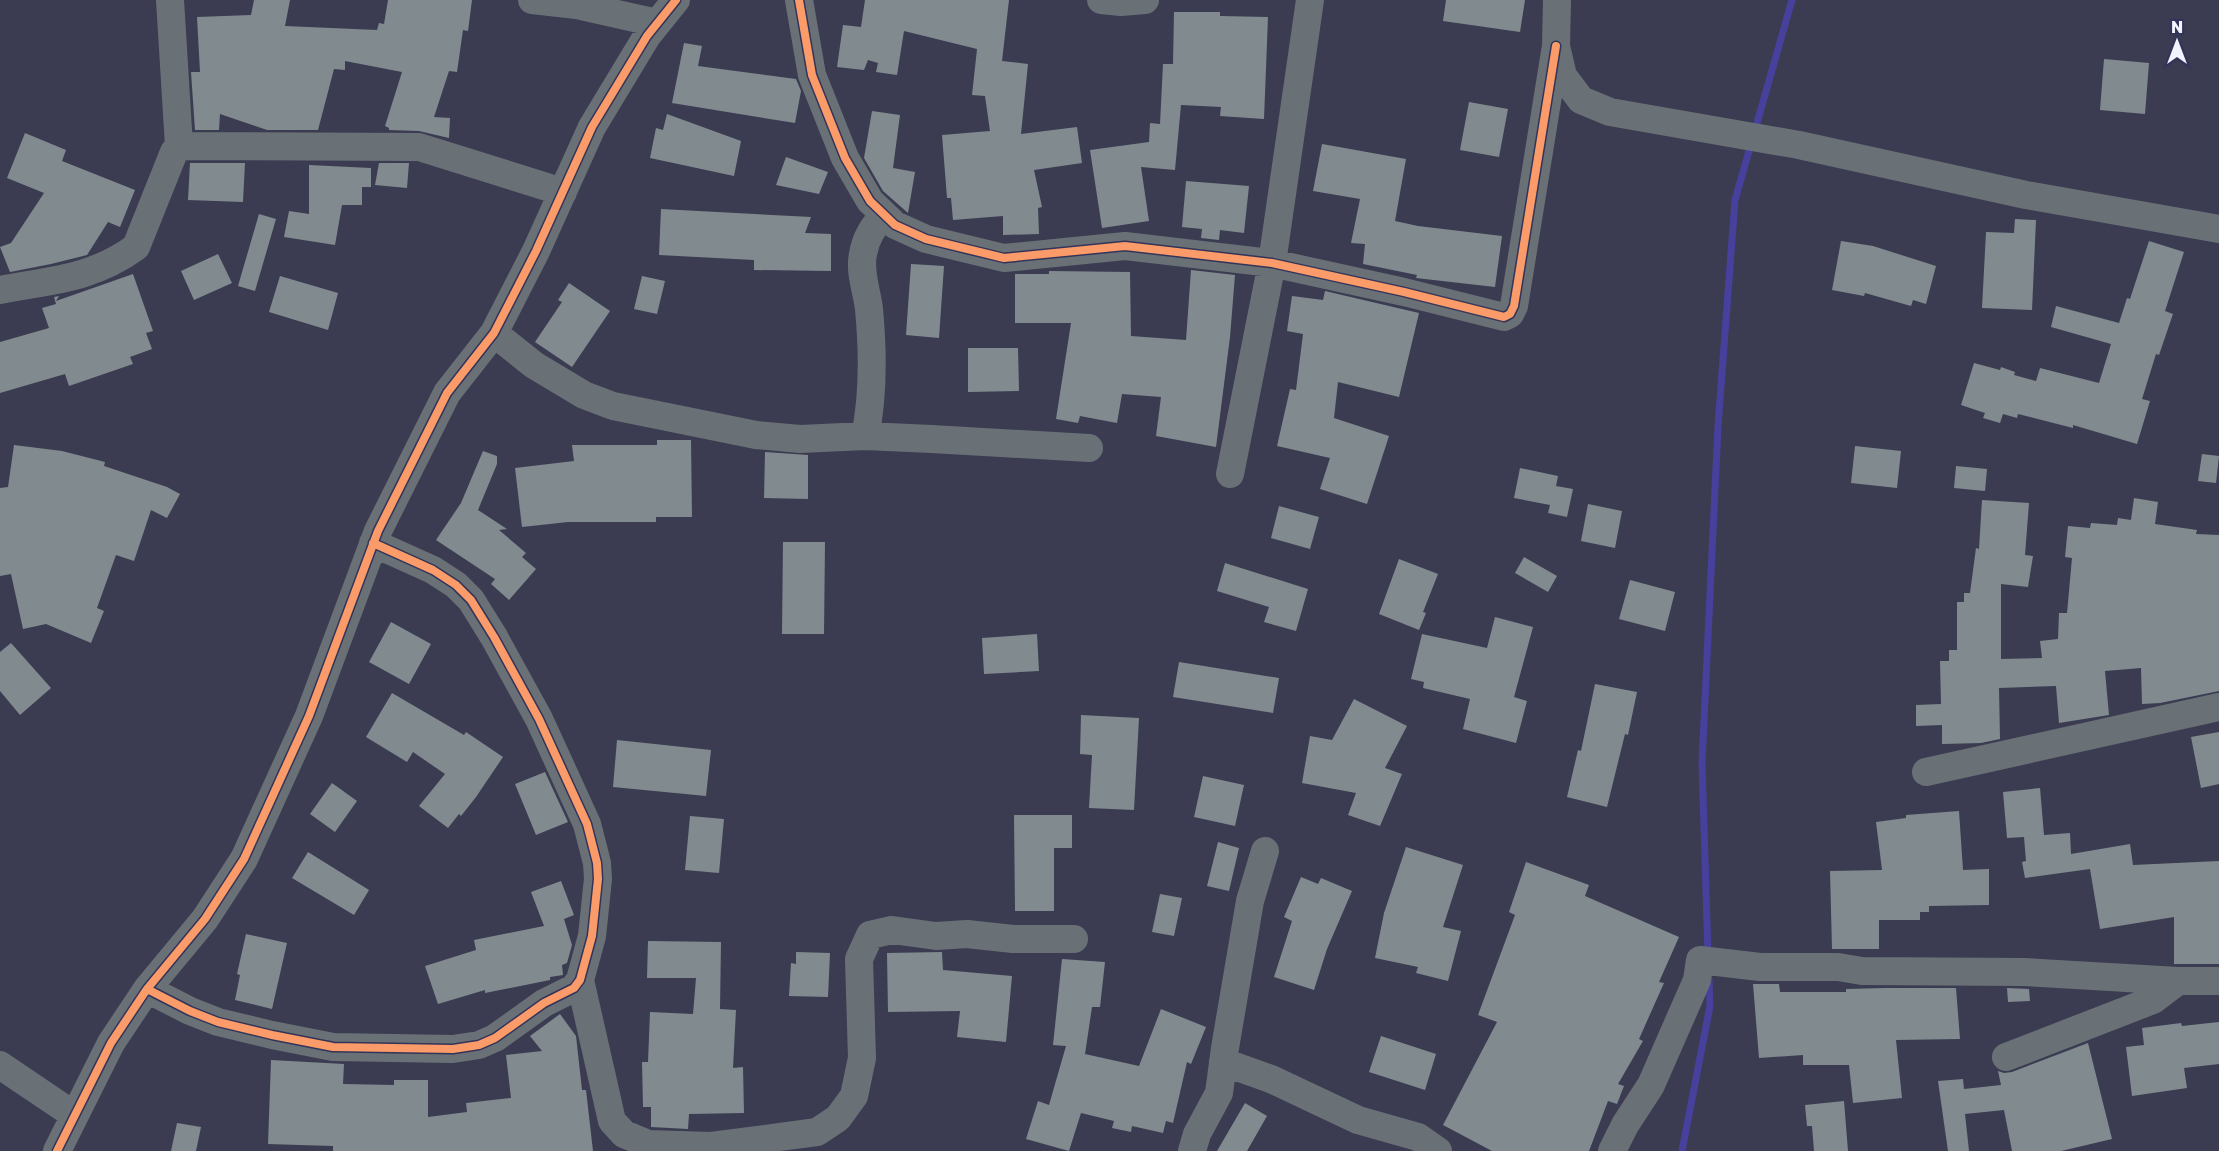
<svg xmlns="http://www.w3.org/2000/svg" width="2219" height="1151" viewBox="0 0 2219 1151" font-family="'Golos Text',sans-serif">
<rect width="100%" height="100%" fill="#3b3c51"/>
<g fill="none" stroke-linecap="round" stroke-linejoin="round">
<!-- stream -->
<path stroke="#47419d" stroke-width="7" d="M 1755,130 L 1792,0
M 1708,954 L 1702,763 L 1718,426 L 1735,200 L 1751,144
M 1682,1151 L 1710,1006 L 1709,980"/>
</g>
<!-- building -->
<path fill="#818b8f" d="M 254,0 L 290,0 L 285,26 L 377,30 L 379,23 L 384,24 L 388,0 L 472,0 L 468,31 L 463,30 L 457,72 L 449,71 L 434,117 L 450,118 L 449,138 L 419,131 L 389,130 L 389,128 L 385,126 L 402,72 L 345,61 L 345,70 L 334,69 L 318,130 L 267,130 L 220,114 L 219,130 L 195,130 L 191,72 L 200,72 L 197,17 L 251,15 Z
M 865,0 L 1009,0 L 1002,61 L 1028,64 L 1021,134 L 1077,127 L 1082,163 L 1034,170 L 1042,207 L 1038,208 L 1039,234 L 1003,235 L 1003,216 L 953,220 L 951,198 L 947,198 L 942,135 L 990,131 L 985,96 L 972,95 L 977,49 L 904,31 L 897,75 L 876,72 L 878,63 L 868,60 L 864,70 L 837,67 L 843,25 L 861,27 Z
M 1446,0 L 1525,0 L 1520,32 L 1443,21 Z
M 1174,12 L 1220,12 L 1220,16 L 1268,17 L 1264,119 L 1220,116 L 1221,107 L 1181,105 L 1175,170 L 1141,167 L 1149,221 L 1102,228 L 1090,150 L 1149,142 L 1150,123 L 1160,124 L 1163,64 L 1173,64 Z
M 684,43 L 702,46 L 698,66 L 796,79 L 801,91 L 795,123 L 672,103 Z
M 2104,59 L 2149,63 L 2145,114 L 2100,110 Z
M 1469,102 L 1508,109 L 1499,157 L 1460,150 Z
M 872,111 L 900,115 L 893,168 L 915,172 L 908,213 L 883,191 L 864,158 Z
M 667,114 L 741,141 L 734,176 L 650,158 L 656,128 L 663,130 Z
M 25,133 L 66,150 L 62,161 L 135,190 L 120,227 L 108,222 L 87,255 L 51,264 L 10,272 L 0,247 L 11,243 L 44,193 L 7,178 Z
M 1322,144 L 1406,159 L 1395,221 L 1418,226 L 1502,236 L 1495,287 L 1416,278 L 1417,275 L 1363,264 L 1365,244 L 1351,243 L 1360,199 L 1313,191 Z
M 786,157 L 828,172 L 819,194 L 776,185 Z
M 190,163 L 245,163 L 243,202 L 188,200 Z
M 379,163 L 409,163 L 407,188 L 375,185 Z
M 309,165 L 371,168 L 371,187 L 362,187 L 362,205 L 342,205 L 335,245 L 284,237 L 289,211 L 309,214 Z
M 1186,181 L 1249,186 L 1244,233 L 1220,230 L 1219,240 L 1201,238 L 1202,229 L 1182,227 Z
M 661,209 L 811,217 L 805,233 L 831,234 L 831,271 L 754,270 L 754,260 L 659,255 Z
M 259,214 L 276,219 L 255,291 L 238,286 Z
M 2015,219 L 2036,220 L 2032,310 L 1982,308 L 1986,232 L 2014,233 Z
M 1841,241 L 1873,246 L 1936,266 L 1926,304 L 1913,300 L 1911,306 L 1865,293 L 1864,296 L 1832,290 Z
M 2149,241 L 2184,252 L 2165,311 L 2173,314 L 2159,355 L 2156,354 L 2142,399 L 2150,401 L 2137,444 L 2073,425 L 2073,428 L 2018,414 L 2017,418 L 2003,414 L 2000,423 L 1983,418 L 1985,413 L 1961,405 L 1974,363 L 2000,370 L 2001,367 L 2015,372 L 2014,375 L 2036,381 L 2040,368 L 2099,383 L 2111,344 L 2051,327 L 2056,306 L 2119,323 L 2127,298 L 2130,299 Z
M 218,254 L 232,283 L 194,300 L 181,271 Z
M 911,264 L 944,266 L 939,338 L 906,335 Z
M 1191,270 L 1235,275 L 1230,337 L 1216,447 L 1156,436 L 1161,397 L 1122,394 L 1117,423 L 1080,416 L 1078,423 L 1056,419 L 1071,323 L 1015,323 L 1015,274 L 1049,274 L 1049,271 L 1130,272 L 1131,336 L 1186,340 Z
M 133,274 L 153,331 L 146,333 L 152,349 L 130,357 L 133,364 L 69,386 L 65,374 L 0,393 L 0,342 L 49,328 L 42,308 L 56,304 L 54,297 L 59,296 L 56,301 Z
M 280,276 L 338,293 L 328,330 L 269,312 Z
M 642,276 L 665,281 L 657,314 L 634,309 Z
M 569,283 L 610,311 L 572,367 L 535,342 L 562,302 L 558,300 Z
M 1325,291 L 1419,313 L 1399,397 L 1338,382 L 1334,418 L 1389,436 L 1367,504 L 1320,489 L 1330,458 L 1277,446 L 1290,389 L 1296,390 L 1303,334 L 1287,331 L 1292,296 L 1323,300 Z
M 968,348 L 1018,348 L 1019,391 L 968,392 Z
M 657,440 L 691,440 L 692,517 L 656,517 L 656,522 L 568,522 L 522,527 L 515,468 L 574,461 L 572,445 L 657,445 Z
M 14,445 L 62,451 L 105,462 L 104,466 L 167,487 L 180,494 L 167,518 L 151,510 L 134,561 L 116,555 L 97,608 L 104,611 L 91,643 L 46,624 L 23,629 L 11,574 L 0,576 L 0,488 L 8,487 Z
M 1855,446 L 1901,451 L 1897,488 L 1851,483 Z
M 483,451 L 497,456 L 497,464 L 478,510 L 507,529 L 499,530 L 526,553 L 522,557 L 536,569 L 509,600 L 491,584 L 495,579 L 436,540 L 461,503 Z
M 765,452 L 808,455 L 808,499 L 764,498 Z
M 2202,454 L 2219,456 L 2216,483 L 2198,481 Z
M 1956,466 L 1987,469 L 1985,491 L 1954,488 Z
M 1520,468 L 1558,476 L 1556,486 L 1573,489 L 1567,517 L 1548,513 L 1550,505 L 1514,498 Z
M 2134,498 L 2158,502 L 2155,524 L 2197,530 L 2196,534 L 2219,535 L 2219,691 L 2160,703 L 2142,704 L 2141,668 L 2105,671 L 2109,715 L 2059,723 L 2056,686 L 1999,688 L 2000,739 L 1981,743 L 1942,744 L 1942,725 L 1916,726 L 1916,705 L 1941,704 L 1940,661 L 1949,661 L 1949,650 L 1957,650 L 1957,602 L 1964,602 L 1964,593 L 1970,593 L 1976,548 L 1979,549 L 1982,500 L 2029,503 L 2025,555 L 2033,556 L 2028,587 L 2001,584 L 2001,659 L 2042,658 L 2040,641 L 2058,639 L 2059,613 L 2067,613 L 2072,558 L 2065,557 L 2068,526 L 2090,528 L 2091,523 L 2117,525 L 2118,518 L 2131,520 Z
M 1588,504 L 1622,511 L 1615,548 L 1581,541 Z
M 1279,506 L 1319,517 L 1310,549 L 1271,538 Z
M 783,542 L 825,542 L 824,634 L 782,634 Z
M 1524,557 L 1557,576 L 1548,592 L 1515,573 Z
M 1399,559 L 1438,574 L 1423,612 L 1426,613 L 1419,630 L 1379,614 Z
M 1225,563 L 1308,589 L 1296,631 L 1264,622 L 1269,607 L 1217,591 Z
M 1630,580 L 1675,592 L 1665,631 L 1619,619 Z
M 1495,617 L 1533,627 L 1514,697 L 1527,701 L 1516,743 L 1463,729 L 1470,699 L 1423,688 L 1424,682 L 1411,679 L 1422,634 L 1487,648 Z
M 391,622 L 431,644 L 409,684 L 369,662 Z
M 1037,634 L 1039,671 L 984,674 L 982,638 Z
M 11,643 L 51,688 L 20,715 L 0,691 L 0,652 Z
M 1179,662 L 1279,678 L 1273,713 L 1173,697 Z
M 1595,684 L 1637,692 L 1628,735 L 1625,734 L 1607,807 L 1567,797 L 1578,750 L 1581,751 Z
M 392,693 L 464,735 L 466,732 L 503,757 L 476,797 L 461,816 L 459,814 L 448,828 L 419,806 L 445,774 L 413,752 L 407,762 L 366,737 Z
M 1354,699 L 1407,726 L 1385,768 L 1402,774 L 1380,826 L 1348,815 L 1356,793 L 1302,783 L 1310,736 L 1332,740 Z
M 1081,715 L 1139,718 L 1134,810 L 1089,808 L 1092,755 L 1080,754 Z
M 2219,732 L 2219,784 L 2201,788 L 2191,737 Z
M 617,740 L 711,750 L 706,796 L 613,787 Z
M 545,772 L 568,822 L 536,835 L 515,784 Z
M 1203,776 L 1244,785 L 1235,826 L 1194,817 Z
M 332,783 L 357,801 L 335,832 L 310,814 Z
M 2040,788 L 2044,835 L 2070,833 L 2071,854 L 2130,844 L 2133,865 L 2219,861 L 2219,964 L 2174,964 L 2174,917 L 2100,929 L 2090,869 L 2025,878 L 2022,862 L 2026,861 L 2024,837 L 2007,838 L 2003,792 Z
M 1959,811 L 1963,870 L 1989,869 L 1989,905 L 1929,906 L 1929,912 L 1920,912 L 1920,920 L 1879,920 L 1879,949 L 1832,949 L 1830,871 L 1882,870 L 1876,822 L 1906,818 L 1906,815 Z
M 1014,815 L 1072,815 L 1072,848 L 1054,848 L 1054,911 L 1015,911 Z
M 690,816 L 724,819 L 719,873 L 685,870 Z
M 1218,842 L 1239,848 L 1229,891 L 1207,886 Z
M 1406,847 L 1463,865 L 1443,927 L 1461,931 L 1448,981 L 1416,973 L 1418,967 L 1375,958 L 1384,913 Z
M 308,852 L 369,890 L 354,915 L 292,878 Z
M 1526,862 L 1589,885 L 1585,896 L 1679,937 L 1659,982 L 1664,983 L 1639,1039 L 1643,1041 L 1618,1084 L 1624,1086 L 1617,1104 L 1608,1101 L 1589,1151 L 1492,1151 L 1443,1125 L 1497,1022 L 1478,1015 L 1515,915 L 1509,912 Z
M 1301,877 L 1318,884 L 1321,878 L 1352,891 L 1327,949 L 1314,990 L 1274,977 L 1292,921 L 1284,917 Z
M 561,881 L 574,915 L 564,919 L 572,945 L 567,963 L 562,965 L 563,975 L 550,977 L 550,980 L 485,993 L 485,990 L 438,1004 L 425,966 L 476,950 L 474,940 L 544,926 L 531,892 Z
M 1160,894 L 1182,898 L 1174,936 L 1152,932 Z
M 246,934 L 287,943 L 272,1009 L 235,1000 L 240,975 L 237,974 Z
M 648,941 L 721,942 L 720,1009 L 736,1010 L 733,1068 L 743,1067 L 744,1113 L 689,1114 L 688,1129 L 651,1127 L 651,1107 L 643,1107 L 642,1062 L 648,1062 L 650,1012 L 693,1014 L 696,978 L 647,978 Z
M 796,952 L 830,953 L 828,997 L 789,996 L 791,963 L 796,964 Z
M 942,952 L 943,970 L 1012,976 L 1006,1042 L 957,1037 L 960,1011 L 888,1012 L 887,953 Z
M 1062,959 L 1105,962 L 1100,1007 L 1092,1007 L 1085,1054 L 1139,1066 L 1161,1009 L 1206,1027 L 1191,1064 L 1187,1062 L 1173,1123 L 1166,1121 L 1163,1133 L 1132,1126 L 1131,1132 L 1112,1128 L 1114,1121 L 1081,1113 L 1069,1151 L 1026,1139 L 1038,1101 L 1049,1105 L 1066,1046 L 1053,1045 Z
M 1753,984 L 1779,984 L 1780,992 L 1846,992 L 1846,989 L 1886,988 L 1956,988 L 1960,1039 L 1896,1040 L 1902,1098 L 1853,1103 L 1849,1065 L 1803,1065 L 1803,1055 L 1759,1058 Z
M 2007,988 L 2029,989 L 2030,1001 L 2008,1002 Z
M 560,1014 L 576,1036 L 582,1090 L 586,1090 L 593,1151 L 333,1151 L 333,1146 L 268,1144 L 271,1060 L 344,1064 L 343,1084 L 394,1085 L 394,1080 L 428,1080 L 428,1117 L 467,1112 L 466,1103 L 511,1098 L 506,1055 L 542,1051 L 530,1036 Z
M 2219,1022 L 2219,1064 L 2184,1068 L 2187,1088 L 2132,1096 L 2126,1047 L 2144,1045 L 2142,1028 L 2181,1023 L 2182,1026 Z
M 1381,1036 L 1436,1054 L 1425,1090 L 1369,1072 Z
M 2088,1043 L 2112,1139 L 2061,1151 L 2012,1151 L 2004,1110 L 1965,1114 L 1969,1151 L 1948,1151 L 1938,1081 L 1963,1079 L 1964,1089 L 2001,1085 L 1998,1071 L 2004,1073 L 2012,1072 Z
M 1844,1101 L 1848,1151 L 1814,1151 L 1812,1126 L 1807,1126 L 1805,1105 Z
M 1245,1103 L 1267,1116 L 1247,1151 L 1217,1151 Z
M 177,1123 L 201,1127 L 196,1151 L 171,1151 Z"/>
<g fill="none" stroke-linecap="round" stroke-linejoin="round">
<!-- street -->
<path stroke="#6a7176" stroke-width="28" d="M 170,0 L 179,146
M 532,0 L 577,5 L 657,23
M 799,0 L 812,75 L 845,158 L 870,201 L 895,225 L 926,239 L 1004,258 L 1125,246 L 1272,263 L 1404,292 L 1504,317 L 1510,314 L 1514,306 L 1556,46
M 1101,0 L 1121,2 L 1145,0
M 1557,0 L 1556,46 L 1563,76 L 1581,100 L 1610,112 L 1799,145 L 2026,195 L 2219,229
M 0,290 C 52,280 92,279 136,247 L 174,152 L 179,146 L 419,147 L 563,192
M 494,333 L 534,365 L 584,395 L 613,406 L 756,435 L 800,439 L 865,436 L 932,439 L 1089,448
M 865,436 C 874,394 873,352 869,309 C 867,291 859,272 863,254 C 866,237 873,227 884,215
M 1230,474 L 1272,263 L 1310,0
M 1926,772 L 2219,707
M 580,980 L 612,1121 L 624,1134 L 648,1144 L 711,1146 L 817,1132 L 838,1118 L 854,1096 L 862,1058 L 859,959 L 870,935 L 892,930 L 936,936 L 967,934 L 1013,939 L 1074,939
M 147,989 L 190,1011 L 218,1022 L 272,1035 L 333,1047 L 453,1049 L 479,1045 L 495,1038 L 544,1003 L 574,988 L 580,980 L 592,936 L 598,879 L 597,863 L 587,824 L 539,719 L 494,637 L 471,600 L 456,585 L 433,570 L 373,543
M 2006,1057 L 2153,1000 L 2178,981 L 2219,981
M 1223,1062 L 1271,1079 L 1358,1120 L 1418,1137 L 1438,1151
M 0,1065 L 74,1115
M 57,1151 L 111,1043 L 147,989 L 205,919 L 244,859 L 309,716 L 378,531 L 447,393 L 494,333 L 536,251 L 592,127 L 647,36 L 676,0
M 1192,1151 L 1197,1134 L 1219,1093 L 1225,1048 L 1250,901 L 1265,851
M 1612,1151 L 1625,1125 L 1651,1085 L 1697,980 L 1700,960 L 1760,967 L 1838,967 L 1862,971 L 2024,972 L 2178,981"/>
<defs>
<path id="cycleway" d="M 799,0 L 812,75 L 845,158 L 870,201 L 895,225 L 926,239 L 1004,258 L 1125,246 L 1272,263 L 1404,292 L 1504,317 L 1510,314 L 1514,306 L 1556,46
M 147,989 L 190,1011 L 218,1022 L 272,1035 L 333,1047 L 453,1049 L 479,1045 L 495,1038 L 544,1003 L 574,988 L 580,980 L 592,936 L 598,879 L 597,863 L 587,824 L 539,719 L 494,637 L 471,600 L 456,585 L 433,570 L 373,543
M 57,1151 L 111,1043 L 147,989 L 205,919 L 244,859 L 309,716 L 378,531 L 447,393 L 494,333 L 536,251 L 592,127 L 647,36 L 676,0"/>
</defs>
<!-- cycleway casing -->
<use href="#cycleway" stroke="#333459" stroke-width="11"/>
<!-- cycleway -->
<use href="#cycleway" stroke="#fa9b69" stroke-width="8"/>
</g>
<!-- north arrow -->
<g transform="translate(2177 42)" stroke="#333459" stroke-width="4.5" paint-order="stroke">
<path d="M0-4.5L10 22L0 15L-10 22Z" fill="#f2f3fd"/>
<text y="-9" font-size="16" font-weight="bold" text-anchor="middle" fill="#f2f3fd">N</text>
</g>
</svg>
